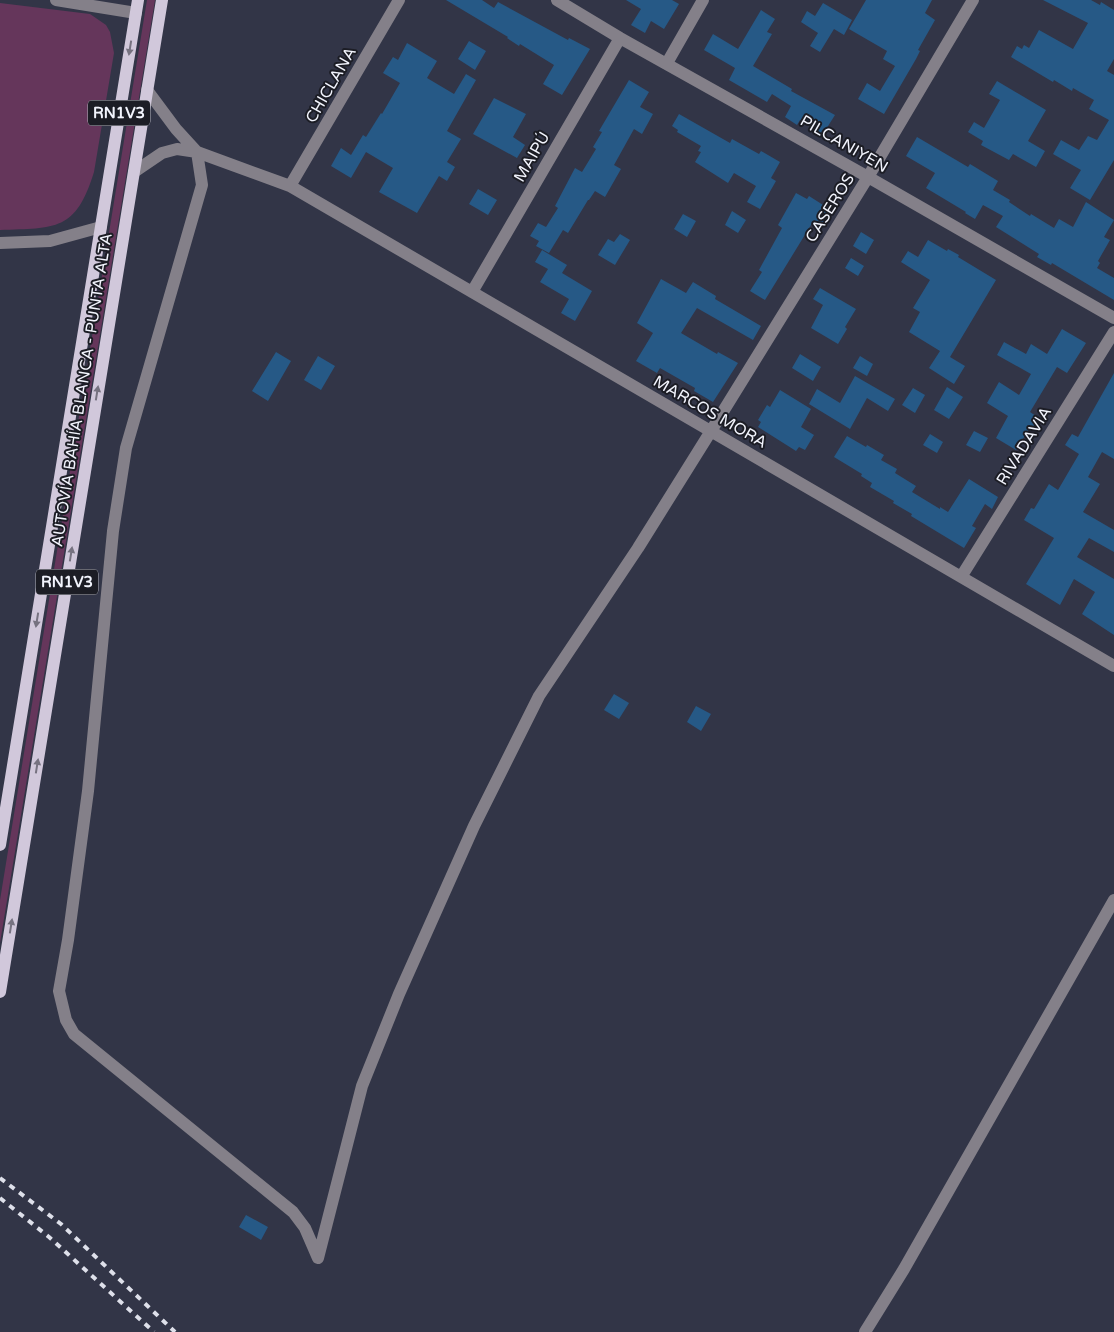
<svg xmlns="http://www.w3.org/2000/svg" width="1114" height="1332" viewBox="0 0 1114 1332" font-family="'Varela Round',sans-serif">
<rect width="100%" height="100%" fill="#323547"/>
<!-- green -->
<path fill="#65365b" d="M 147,0 L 155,0 L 0,943 L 0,900 Z
M 0,3 L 90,14 L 106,25 L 110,32 L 114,53 L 94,172 C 76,231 56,228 0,230 Z"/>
<!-- building -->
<path fill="#265986" d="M 446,0 L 482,0 L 494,8 L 498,2 L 568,40 L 569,38 L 590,49 L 562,95 L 543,84 L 554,65 L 520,44 L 519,46 L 507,38 L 508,37 Z
M 626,0 L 672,0 L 679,4 L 664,29 L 651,21 L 645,33 L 631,25 L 641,9 Z
M 866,0 L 932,0 L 925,13 L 935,20 L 918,50 L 920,51 L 916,59 L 884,114 L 858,99 L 867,83 L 880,91 L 895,66 L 883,59 L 887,51 L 849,29 Z
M 1043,0 L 1091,0 L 1100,5 L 1101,2 L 1114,10 L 1114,59 L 1107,71 L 1114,75 L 1114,160 L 1090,200 L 1070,188 L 1081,170 L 1053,154 L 1061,140 L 1079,150 L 1088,136 L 1097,140 L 1109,120 L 1089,109 L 1094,100 L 1073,88 L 1072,91 L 1054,80 L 1053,82 L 1011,57 L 1017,46 L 1022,49 L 1024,45 L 1029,48 L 1039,30 L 1073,49 L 1088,23 Z
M 823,3 L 852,20 L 844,35 L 834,29 L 820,52 L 810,46 L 818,33 L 801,22 L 807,11 L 815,16 Z
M 761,10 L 775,19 L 767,32 L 772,34 L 753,66 L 792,89 L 791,91 L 835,115 L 823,134 L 800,120 L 797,125 L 785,117 L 791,106 L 772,94 L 767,102 L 729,80 L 735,68 L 704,50 L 713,34 L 738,49 Z
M 469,41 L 486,51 L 475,70 L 458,59 Z
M 407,43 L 437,61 L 427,78 L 454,94 L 466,74 L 476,80 L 447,131 L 461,139 L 447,162 L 455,167 L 447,181 L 439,176 L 417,213 L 379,192 L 393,168 L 366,152 L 351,178 L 331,166 L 341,148 L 351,155 L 363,135 L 366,137 L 381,113 L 382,114 L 400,83 L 383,73 L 393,57 L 398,60 Z
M 629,80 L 649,92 L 640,107 L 653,114 L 642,134 L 634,129 L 614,165 L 621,169 L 605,197 L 595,191 L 589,200 L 588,200 L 568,233 L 563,230 L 549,253 L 536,246 L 539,241 L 530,236 L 538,223 L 546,227 L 558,208 L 555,206 L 575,168 L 582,172 L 596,149 L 593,147 L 602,132 L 599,131 Z
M 997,81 L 1046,110 L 1028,141 L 1045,151 L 1036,167 L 1013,154 L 1009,160 L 981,145 L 983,141 L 968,132 L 974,122 L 984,128 L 1000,100 L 989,94 Z
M 494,98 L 526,114 L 513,137 L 525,145 L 517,158 L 473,134 Z
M 679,114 L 730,143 L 732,139 L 759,154 L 761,151 L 780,162 L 771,178 L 776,181 L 760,209 L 747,202 L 756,186 L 734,173 L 728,183 L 695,162 L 701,152 L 698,151 L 701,146 L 677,132 L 678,130 L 672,126 Z
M 917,137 L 968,167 L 970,164 L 998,181 L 993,190 L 1010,200 L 1009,202 L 1030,216 L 1031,214 L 1054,228 L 1059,219 L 1073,227 L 1086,202 L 1114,220 L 1104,237 L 1110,240 L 1098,261 L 1100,263 L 1097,268 L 1114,278 L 1114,300 L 1052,263 L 1051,265 L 1037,257 L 1039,254 L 996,227 L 1003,216 L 983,205 L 975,219 L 965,213 L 966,212 L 926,188 L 935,173 L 906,156 Z
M 478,189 L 497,200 L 488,215 L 469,204 Z
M 796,193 L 807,199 L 809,196 L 831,210 L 822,225 L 814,220 L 765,300 L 750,291 L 762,272 L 759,270 L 782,228 L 778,225 Z
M 732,211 L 746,220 L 738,233 L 725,225 Z
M 683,214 L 696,221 L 687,237 L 674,229 Z
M 861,232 L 874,240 L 866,254 L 853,246 Z
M 620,234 L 630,240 L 615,265 L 598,255 L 608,239 L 614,242 Z
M 928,240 L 947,251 L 948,249 L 959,255 L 958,257 L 996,280 L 950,357 L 965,366 L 954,384 L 929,368 L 940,351 L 909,332 L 920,312 L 913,308 L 930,280 L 901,262 L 908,251 L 918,257 Z
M 542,250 L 567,265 L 562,273 L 592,291 L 575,321 L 561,313 L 569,299 L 540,282 L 548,269 L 535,262 Z
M 851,258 L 864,266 L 858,276 L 845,268 Z
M 661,279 L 686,293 L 693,282 L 716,296 L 715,299 L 761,326 L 753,340 L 697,308 L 681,333 L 717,354 L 718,352 L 738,363 L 713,402 L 694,391 L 695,388 L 660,368 L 657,373 L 636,361 L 653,333 L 637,323 Z
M 820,288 L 856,309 L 845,327 L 847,329 L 838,344 L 811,328 L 823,305 L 813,299 Z
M 1062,329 L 1086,343 L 1067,373 L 1057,367 L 1030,412 L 1039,418 L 1031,431 L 1029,429 L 1016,450 L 996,438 L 1008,416 L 987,403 L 999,382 L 1019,395 L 1031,374 L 997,355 L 1004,342 L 1026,354 L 1031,344 L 1047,354 Z
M 276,352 L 291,361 L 268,401 L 252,391 Z
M 800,354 L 821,367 L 813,381 L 792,368 Z
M 318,356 L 335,366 L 321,390 L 304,380 Z
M 860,356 L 873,364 L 867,376 L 853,368 Z
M 1114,373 L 1114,459 L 1102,452 L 1088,477 L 1100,484 L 1083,512 L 1114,530 L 1114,552 L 1089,538 L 1077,557 L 1114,579 L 1114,635 L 1082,614 L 1095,592 L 1074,579 L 1060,605 L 1026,584 L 1054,538 L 1024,520 L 1031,508 L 1034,509 L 1049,484 L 1058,490 L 1079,454 L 1065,445 L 1072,434 L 1078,437 Z
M 855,376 L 895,399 L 888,411 L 867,398 L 850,429 L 809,404 L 817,389 L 840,403 Z
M 947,387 L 963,397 L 949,419 L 934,410 Z
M 913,388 L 925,395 L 915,413 L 902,405 Z
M 780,390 L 811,409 L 801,427 L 814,435 L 805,450 L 799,447 L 796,451 L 758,427 L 761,422 L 758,420 L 767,405 L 770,407 Z
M 974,431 L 988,438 L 980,452 L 966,445 Z
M 930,434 L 943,442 L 937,453 L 923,445 Z
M 847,436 L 866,447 L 867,445 L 884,455 L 881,460 L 897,469 L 895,473 L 916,486 L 912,492 L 940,509 L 940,507 L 948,512 L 969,479 L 998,497 L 992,509 L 985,504 L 972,526 L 976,528 L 964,548 L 911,516 L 912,514 L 893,503 L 894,501 L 870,487 L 872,483 L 861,476 L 862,474 L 834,457 Z
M 614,694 L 629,703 L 619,719 L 604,710 Z
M 696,706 L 711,714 L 701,731 L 687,722 Z
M 246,1215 L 268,1227 L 261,1240 L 239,1227 Z"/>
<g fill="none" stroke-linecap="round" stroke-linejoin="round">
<!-- minor -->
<path stroke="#848089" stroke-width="12" d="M 56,0 L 136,13
M 557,0 L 620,38 L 868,177 L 1114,318
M 667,63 L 703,0
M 147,90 L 176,129 L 197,152 L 290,186 L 1114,666
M 134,172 L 162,153 L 177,149 L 197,152 L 202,185 L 126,448 L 113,531 L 88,791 L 68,940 L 59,991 L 66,1020 L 74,1034 L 293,1212 L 305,1228 L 318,1258
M 290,186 L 399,0
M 0,243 L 50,241 L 101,227
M 472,292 L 620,38
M 961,577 L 1114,332
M 318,1258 L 362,1086 L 399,994 L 474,826 L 539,696 L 638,548 L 711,431 L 868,177 L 973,0
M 865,1332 L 904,1269 L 1114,900"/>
<!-- major -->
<path stroke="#d1c8db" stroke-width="12" d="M 0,845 L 138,0
M 0,992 L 162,0"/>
<!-- rail -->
<path stroke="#dee0ea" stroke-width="4" stroke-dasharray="6 6" stroke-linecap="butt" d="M 0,1178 L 61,1224 L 175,1332
M 0,1198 L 49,1237 L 154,1332"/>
</g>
<!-- one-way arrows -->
<defs><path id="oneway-solid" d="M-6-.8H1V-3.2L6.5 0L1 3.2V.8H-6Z" transform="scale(1.25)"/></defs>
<g fill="#767280">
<use href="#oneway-solid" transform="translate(130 48) rotate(99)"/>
<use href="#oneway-solid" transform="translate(97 393) rotate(-81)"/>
<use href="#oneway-solid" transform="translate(71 554) rotate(-81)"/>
<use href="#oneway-solid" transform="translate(37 620) rotate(99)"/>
<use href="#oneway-solid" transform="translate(37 766) rotate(-81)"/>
<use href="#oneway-solid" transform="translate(11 926) rotate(-81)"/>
</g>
<g text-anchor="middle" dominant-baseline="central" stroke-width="4" stroke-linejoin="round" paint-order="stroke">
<!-- shield labels -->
<g fill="#1c1d25" stroke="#b2b4bc" stroke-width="1">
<rect x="88" y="100.5" width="62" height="25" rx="4"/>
<rect x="36" y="569.5" width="62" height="25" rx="4"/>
</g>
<g font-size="15" font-weight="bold" fill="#f2f4fd">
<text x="119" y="113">RN1V3</text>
<text x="67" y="582">RN1V3</text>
</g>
<!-- street labels -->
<g font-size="16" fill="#f2f4fd" stroke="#1c1d25">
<text transform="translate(331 85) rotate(-60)">CHICLANA</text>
<text transform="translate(844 144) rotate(30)">PILCANIYEN</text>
<text transform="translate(532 157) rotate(-60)">MAIPÚ</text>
<text transform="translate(830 208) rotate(-58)">CASEROS</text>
<text transform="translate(82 390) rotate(-81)">AUTOVÍA BAHÍA BLANCA - PUNTA ALTA</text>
<text transform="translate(710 412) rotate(30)">MARCOS MORA</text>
<text transform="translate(1024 446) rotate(-58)">RIVADAVIA</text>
</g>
</g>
</svg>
